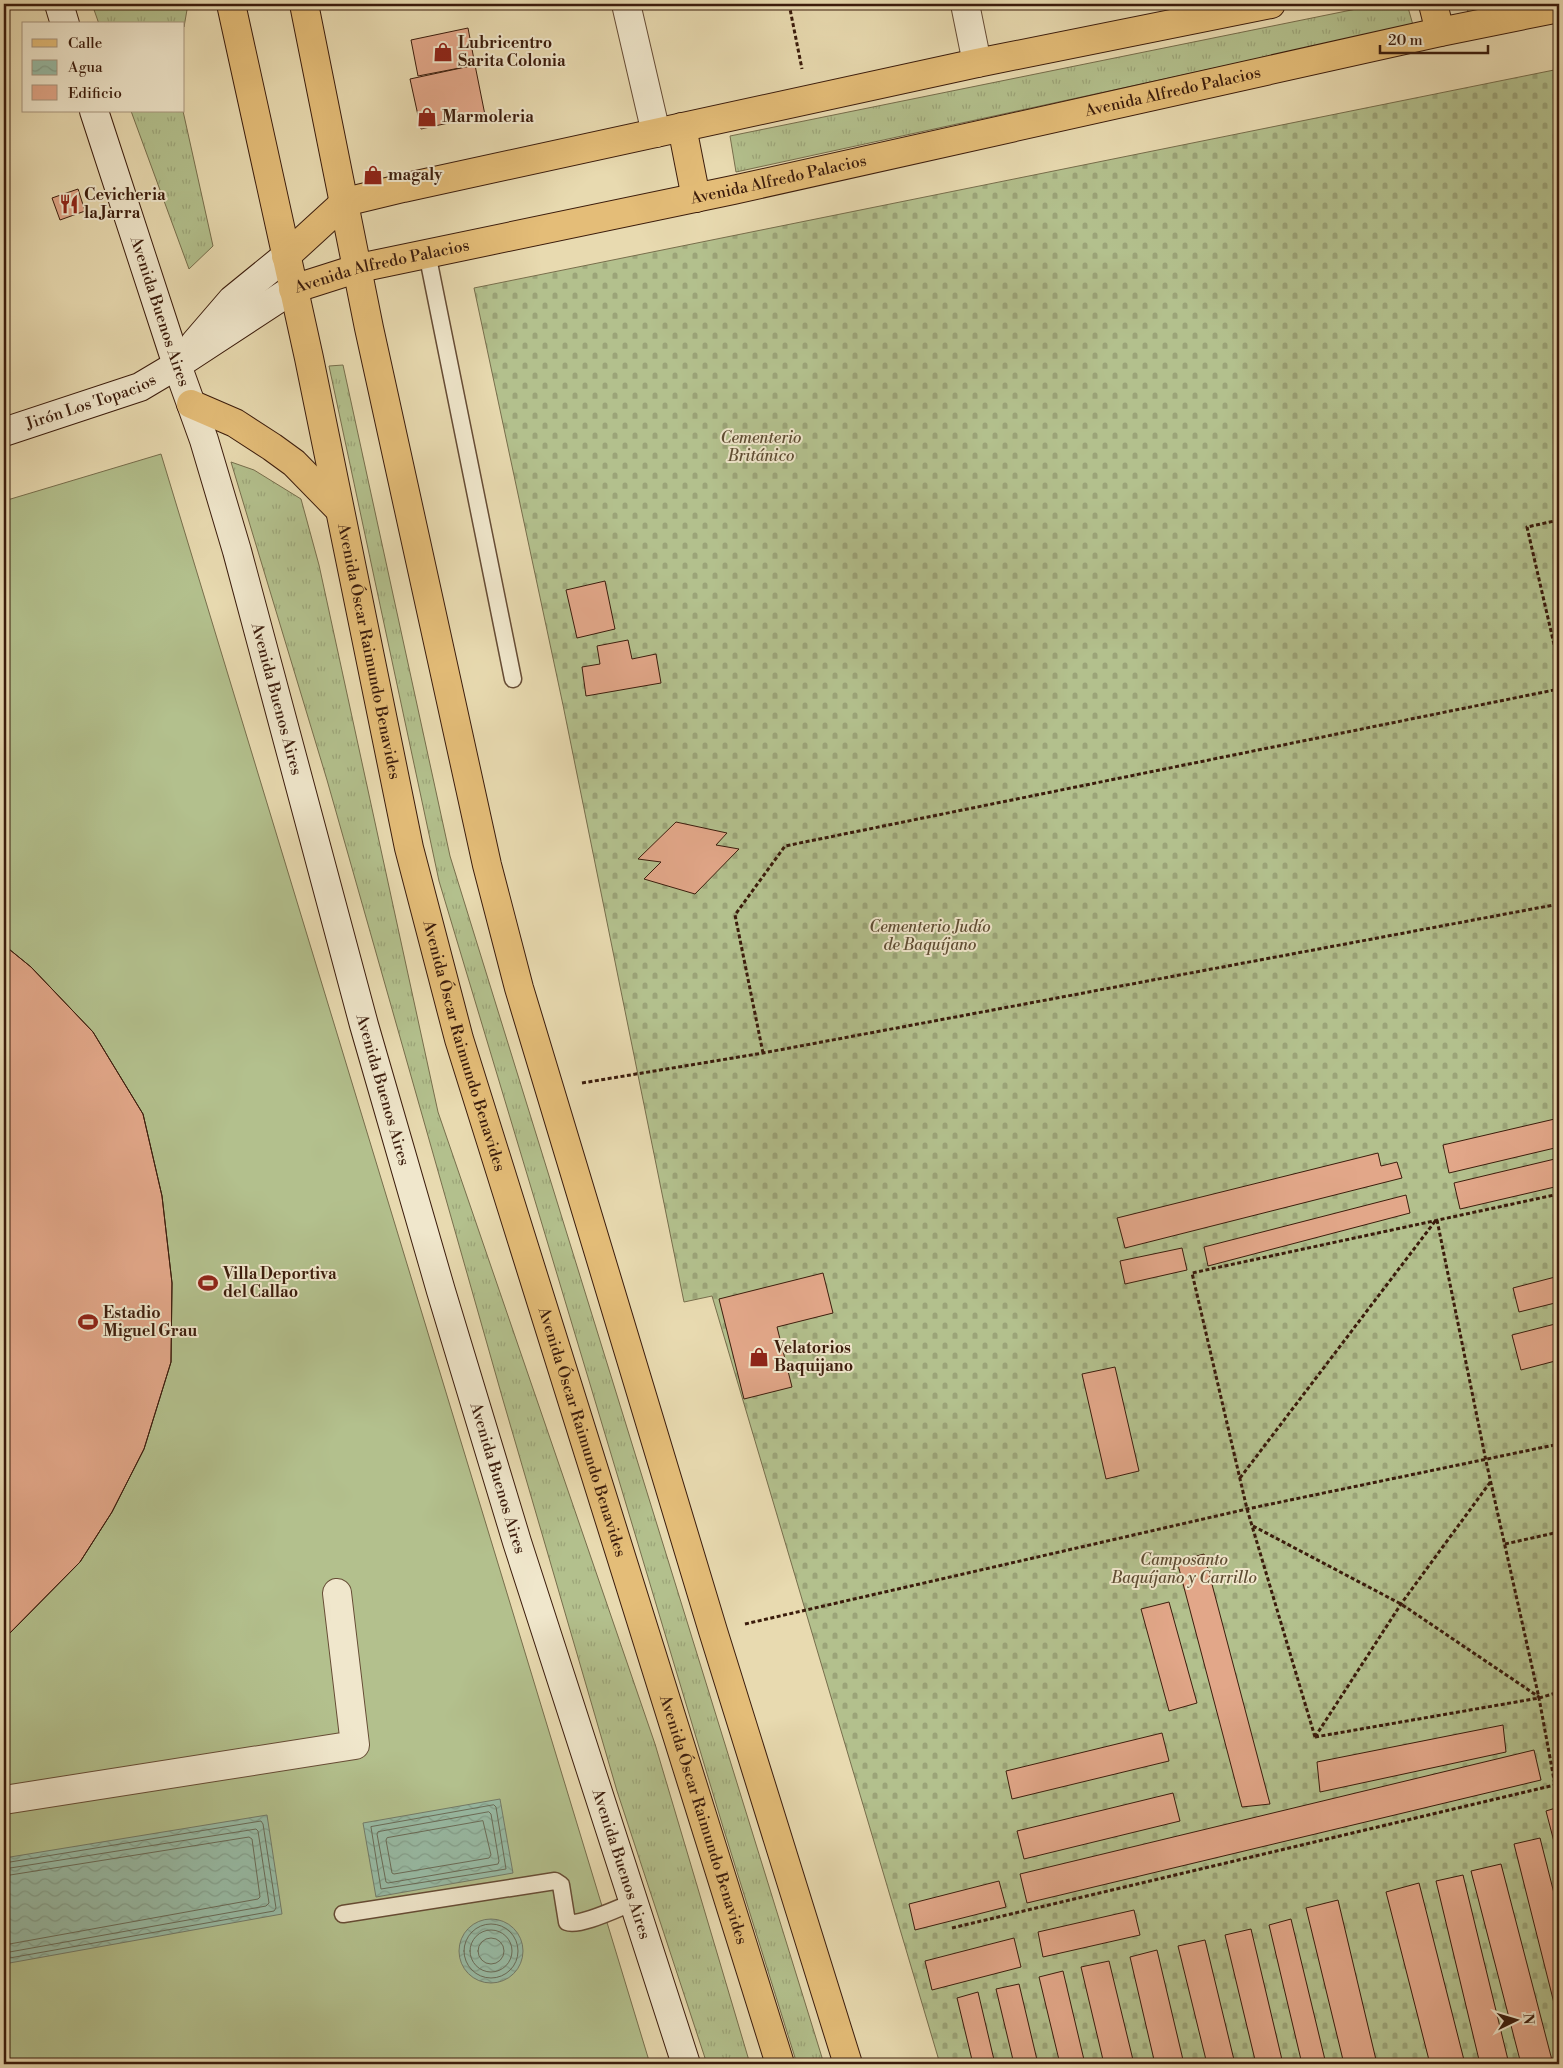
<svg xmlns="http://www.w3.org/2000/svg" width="1563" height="2068" viewBox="0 0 1563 2068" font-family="'Libre Bodoni',serif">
<defs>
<pattern id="grass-tufts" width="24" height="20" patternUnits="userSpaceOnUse" patternTransform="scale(1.25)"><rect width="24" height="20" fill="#b3c08d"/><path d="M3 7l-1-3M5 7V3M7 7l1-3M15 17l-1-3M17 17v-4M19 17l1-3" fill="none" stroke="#9ba478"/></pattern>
<pattern id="cemetery-stones" width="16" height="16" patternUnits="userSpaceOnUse" patternTransform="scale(1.25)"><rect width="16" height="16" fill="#b3c08d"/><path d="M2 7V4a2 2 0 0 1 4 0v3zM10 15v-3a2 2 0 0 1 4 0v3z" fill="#9ba478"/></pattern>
<pattern id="water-waves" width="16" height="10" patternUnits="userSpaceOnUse" patternTransform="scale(1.25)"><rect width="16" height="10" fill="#98bba5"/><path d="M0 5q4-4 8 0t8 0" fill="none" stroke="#84a08d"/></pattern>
</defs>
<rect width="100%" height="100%" fill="#e8dab0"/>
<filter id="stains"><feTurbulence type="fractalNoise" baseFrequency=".004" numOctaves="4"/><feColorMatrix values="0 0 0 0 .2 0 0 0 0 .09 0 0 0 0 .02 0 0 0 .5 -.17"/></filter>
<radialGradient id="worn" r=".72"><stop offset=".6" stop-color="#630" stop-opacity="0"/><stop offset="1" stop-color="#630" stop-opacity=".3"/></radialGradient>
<!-- grass -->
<path fill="url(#grass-tufts)" stroke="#776e4c" d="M 92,4 L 188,4 L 184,27 L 184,24 L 99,24 Z
M 1381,4 L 1407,4 L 1413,25 L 736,172 L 730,136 Z
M 1467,4 L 1545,4 L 1469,23 Z
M 131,111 L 183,111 L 213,246 L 189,269 Z
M 343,365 L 450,856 L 824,2064 L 797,2064 L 723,1827 L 439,881 L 329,366 Z
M 231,462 L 254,470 L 301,499 L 319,565 L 438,1112 L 655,1744 L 750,2064 L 707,2064 L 617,1791 L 503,1400 L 327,780 Z"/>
<!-- cemetery -->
<path fill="url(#cemetery-stones)" stroke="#776e4c" d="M 1559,69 L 1559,2064 L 940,2064 L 712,1296 L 684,1302 L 563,705 L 474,288 Z"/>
<!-- garden -->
<path fill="#b3c08d" stroke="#776e4c" d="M 161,454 L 650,2064 L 4,2064 L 4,501 Z"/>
<!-- water -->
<path fill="url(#water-waves)" stroke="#737b68" d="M 500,1799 L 513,1873 L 376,1897 L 363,1823 Z
M 267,1815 L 282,1914 L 4,1964 L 4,1858 Z
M459 1951a32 32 0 1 1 64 0a32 32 0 1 1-64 0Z"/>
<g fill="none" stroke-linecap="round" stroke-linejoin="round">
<!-- shore -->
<path stroke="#6a6c58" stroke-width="1" d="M 494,1805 L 496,1807 L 506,1869 L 381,1889 L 371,1827 Z
M 489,1812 L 491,1814 L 499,1861 L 498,1864 L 388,1883 L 386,1882 L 377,1834 L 378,1832 Z
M 483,1821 L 491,1855 L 489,1858 L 394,1874 L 392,1873 L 386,1840 L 387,1838 Z
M 4,1863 L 261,1821 L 263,1824 L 276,1908 L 274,1911 L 4,1959
M 4,1869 L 256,1829 L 258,1831 L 269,1903 L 266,1906 L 4,1953
M 4,1876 L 249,1837 L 252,1839 L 260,1897 L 258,1899 L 4,1945
M464 1951a27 27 0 1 1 54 0a27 27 0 1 1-54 0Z
M470 1951a21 21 0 1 1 42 0a21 21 0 1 1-42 0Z
M478 1951a13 13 0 1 1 26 0a13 13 0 1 1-26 0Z"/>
</g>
<!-- building -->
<path fill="#e2a789" stroke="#3b1c0c" d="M 468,28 L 475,65 L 418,76 L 411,40 Z
M 475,65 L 485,115 L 421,129 L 410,79 Z
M 78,189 L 85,211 L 60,220 L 52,198 Z
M 605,581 L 615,629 L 577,638 L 566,590 Z
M 628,640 L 632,659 L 656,654 L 661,683 L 586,696 L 582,667 L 600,664 L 597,646 Z
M 676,822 L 727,833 L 716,845 L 739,849 L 695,894 L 644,879 L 661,862 L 638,859 Z
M 4,945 L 31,967 L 93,1032 L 143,1114 L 162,1196 L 172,1283 L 171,1362 L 144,1449 L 112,1512 L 80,1562 L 4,1639 Z
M 4,945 L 31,967 L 93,1032 L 143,1114 L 162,1196 L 172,1283 L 171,1362 L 144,1449 L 112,1512 L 80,1562 L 4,1639 Z
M 1559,1118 L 1559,1147 L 1449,1173 L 1443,1145 Z
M 1378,1153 L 1381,1166 L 1397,1162 L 1402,1178 L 1125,1248 L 1117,1218 Z
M 1559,1158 L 1559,1186 L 1460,1209 L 1454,1183 Z
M 1406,1195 L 1410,1213 L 1208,1266 L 1204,1247 Z
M 1182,1248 L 1187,1270 L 1125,1284 L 1120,1261 Z
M 823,1273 L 833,1313 L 777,1327 L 792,1387 L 744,1399 L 719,1299 Z
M 1559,1276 L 1559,1302 L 1519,1312 L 1513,1288 Z
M 1559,1323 L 1559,1360 L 1521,1370 L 1512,1335 Z
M 1115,1367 L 1139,1471 L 1106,1479 L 1082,1374 Z
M 1204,1554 L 1270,1804 L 1242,1807 L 1177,1561 Z
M 1169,1602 L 1197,1703 L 1169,1711 L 1141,1609 Z
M 1503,1725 L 1506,1752 L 1320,1792 L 1317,1762 Z
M 1162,1733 L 1169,1761 L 1012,1799 L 1006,1771 Z
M 1534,1750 L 1541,1780 L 1027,1903 L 1020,1874 Z
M 1173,1793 L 1180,1821 L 1024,1859 L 1017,1831 Z
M 1559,1807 L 1559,1861 L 1546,1811 Z
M 1540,1838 L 1559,1913 L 1559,2023 L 1514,1844 Z
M 1501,1864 L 1553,2064 L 1521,2064 L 1471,1871 Z
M 1463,1875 L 1509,2064 L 1480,2064 L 1436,1881 Z
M 999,1881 L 1006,1907 L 915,1930 L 909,1904 Z
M 1419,1883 L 1465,2064 L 1430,2064 L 1386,1892 Z
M 1338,1900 L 1377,2064 L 1344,2064 L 1306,1908 Z
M 1134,1910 L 1140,1935 L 1043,1957 L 1038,1932 Z
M 1291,1919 L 1326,2064 L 1302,2064 L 1269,1925 Z
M 1251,1929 L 1283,2064 L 1256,2064 L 1225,1935 Z
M 1014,1938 L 1021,1967 L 932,1990 L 925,1961 Z
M 1205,1940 L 1235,2064 L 1207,2064 L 1178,1946 Z
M 1157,1950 L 1184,2064 L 1155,2064 L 1130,1957 Z
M 1109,1961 L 1134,2064 L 1104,2064 L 1081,1967 Z
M 1063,1971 L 1085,2064 L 1060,2064 L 1039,1977 Z
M 1019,1984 L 1038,2064 L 1014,2064 L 996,1989 Z
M 978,1992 L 995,2064 L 973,2064 L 957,1998 Z"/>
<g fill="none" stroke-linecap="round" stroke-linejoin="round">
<defs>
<path id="lane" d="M 427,253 L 513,679
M 343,1914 L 555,1881 L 561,1885 L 567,1922 C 580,1927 620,1907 634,1902"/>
<path id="street" d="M 626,4 L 656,133
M 965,4 L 977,63
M 4,1800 L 355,1745 L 337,1593"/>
<g id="secondary">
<path d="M 59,4 L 65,24"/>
<path id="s1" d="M 94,111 L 177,365 L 204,440 L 237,551 L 364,1025 L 441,1291 L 517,1542 L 686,2064"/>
<path d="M 195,343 L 232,300 L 286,256"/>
<path id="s2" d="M 4,432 L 140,387 L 177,365 L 293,289"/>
</g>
<g id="primary">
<path id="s3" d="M 231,4 L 309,358 L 409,848 L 459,1039 L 780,2064"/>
<path d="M 304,4 L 369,328 L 487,865 L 519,988 L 713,1631 L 848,2064"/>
<path d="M 1433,4 L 1440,32"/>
<path d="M 682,127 L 696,198"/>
<path d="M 286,256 L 345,202 L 403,188 L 977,63 L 1271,4"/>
<path id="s4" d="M 293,289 L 359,268 L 733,190 L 1440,32 L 1559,8"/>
<path d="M 191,404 L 235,423 L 272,447 L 294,463 L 339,509"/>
</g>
</defs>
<!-- lane casing -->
<use href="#lane" stroke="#664c35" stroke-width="19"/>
<!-- street casing -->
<use href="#street" stroke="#664c35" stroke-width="30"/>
<!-- secondary casing -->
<use href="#secondary" stroke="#3b1c0c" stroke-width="30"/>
<!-- primary casing -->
<use href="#primary" stroke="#3b1c0c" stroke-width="30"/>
<!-- path -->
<path stroke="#3b1c0c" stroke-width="3" stroke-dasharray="4 2.5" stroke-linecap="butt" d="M 789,4 L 802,69
M 1559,520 L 1527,527 L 1559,666
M 763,1053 L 735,915 L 785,846 L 1559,689
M 582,1083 L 763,1053 L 1559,904
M 1437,1220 L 1486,1461 L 1539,1698 L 1555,1785
M 1240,1478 L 1436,1220
M 1253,1526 L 1401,1604 L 1539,1697
M 1505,1544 L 1559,1532
M 745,1624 L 1247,1509 L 1559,1444
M 1315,1737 L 1247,1509 L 1192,1273 L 1559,1194
M 1315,1737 L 1401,1604 L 1491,1481
M 1315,1737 L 1539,1698 L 1559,1692
M 952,1928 L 1559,1784"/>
<!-- lane -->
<use href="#lane" stroke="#f0e7cc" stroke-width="16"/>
<!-- street -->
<use href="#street" stroke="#f0e7cc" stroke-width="28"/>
<!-- secondary -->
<use href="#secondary" stroke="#f0e7cc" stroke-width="28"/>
<!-- primary -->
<use href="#primary" stroke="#e4bd78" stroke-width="28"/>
</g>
<!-- icons -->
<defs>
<symbol id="shop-bare" viewBox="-9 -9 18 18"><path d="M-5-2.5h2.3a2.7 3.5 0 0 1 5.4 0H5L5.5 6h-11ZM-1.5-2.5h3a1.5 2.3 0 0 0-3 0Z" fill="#8f2418" stroke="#f0e7cc" stroke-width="2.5" paint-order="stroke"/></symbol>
<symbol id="restaurant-bare" viewBox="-9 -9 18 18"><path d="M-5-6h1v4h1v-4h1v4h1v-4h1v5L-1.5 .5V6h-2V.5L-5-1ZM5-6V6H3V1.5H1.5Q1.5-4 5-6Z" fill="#8f2418" stroke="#f0e7cc" stroke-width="2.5" paint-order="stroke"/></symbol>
<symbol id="stadium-bare" viewBox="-9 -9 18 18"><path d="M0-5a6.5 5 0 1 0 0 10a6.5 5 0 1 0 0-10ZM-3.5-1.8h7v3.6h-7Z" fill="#8f2418" stroke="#f0e7cc" stroke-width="2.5" paint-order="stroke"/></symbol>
</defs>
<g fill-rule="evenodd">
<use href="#shop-bare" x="429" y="38" width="28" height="28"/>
<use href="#shop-bare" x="413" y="103" width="28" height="28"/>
<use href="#shop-bare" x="359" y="161" width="28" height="28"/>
<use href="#restaurant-bare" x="55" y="190" width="28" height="28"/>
<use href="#stadium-bare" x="194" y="1269" width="28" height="28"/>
<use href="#stadium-bare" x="74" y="1308" width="28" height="28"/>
<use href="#shop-bare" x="745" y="1343" width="28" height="28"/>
</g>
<g text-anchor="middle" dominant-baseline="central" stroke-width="4" stroke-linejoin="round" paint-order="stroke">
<!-- poi labels -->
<g font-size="16" font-weight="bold" fill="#3b1c0c" stroke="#f0e7cc" text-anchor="start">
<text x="458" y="43">Lubricentro<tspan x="458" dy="18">Sarita Colonia</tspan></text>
<text x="442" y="117">Marmoleria</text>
<text x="388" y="175">magaly</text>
<text x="84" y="195">Cevicheria<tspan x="84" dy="18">la Jarra</tspan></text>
<text x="223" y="1274">Villa Deportiva<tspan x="223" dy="18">del Callao</tspan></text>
<text x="103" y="1313">Estadio<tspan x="103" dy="18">Miguel Grau</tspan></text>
<text x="774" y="1348">Velatorios<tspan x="774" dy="18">Baquijano</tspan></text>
</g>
<!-- street labels -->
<g font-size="16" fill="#3b1c0c" stroke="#f0e7cc">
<text stroke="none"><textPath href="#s4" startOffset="902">Avenida Alfredo Palacios</textPath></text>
<text stroke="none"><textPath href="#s4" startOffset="498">Avenida Alfredo Palacios</textPath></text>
<text stroke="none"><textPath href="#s4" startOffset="92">Avenida Alfredo Palacios</textPath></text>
<text stroke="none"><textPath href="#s1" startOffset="211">Avenida Buenos Aires</textPath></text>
<text stroke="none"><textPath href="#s2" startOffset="92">Jirón Los Topacios</textPath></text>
<text stroke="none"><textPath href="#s3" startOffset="662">Avenida Óscar Raimundo Benavides</textPath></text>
<text stroke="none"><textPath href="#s1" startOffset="616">Avenida Buenos Aires</textPath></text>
<text stroke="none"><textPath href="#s3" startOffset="1068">Avenida Óscar Raimundo Benavides</textPath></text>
<text stroke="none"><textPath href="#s1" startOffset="1021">Avenida Buenos Aires</textPath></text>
<text stroke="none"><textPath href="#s3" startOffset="1472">Avenida Óscar Raimundo Benavides</textPath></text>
<text stroke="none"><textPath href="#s1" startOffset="1426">Avenida Buenos Aires</textPath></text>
<text stroke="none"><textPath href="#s3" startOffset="1878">Avenida Óscar Raimundo Benavides</textPath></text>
<text stroke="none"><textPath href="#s1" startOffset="1831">Avenida Buenos Aires</textPath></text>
</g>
<!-- park labels -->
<g font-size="16" font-style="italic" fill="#5f4d33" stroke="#f0e7cc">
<text x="761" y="438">Cementerio<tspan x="761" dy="18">Británico</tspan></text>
<text x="930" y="927">Cementerio Judío<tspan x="930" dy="18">de Baquíjano</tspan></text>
<text x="1184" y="1560">Camposanto<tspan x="1184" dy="18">Baquíjano y Carrillo</tspan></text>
</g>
</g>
<!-- margin -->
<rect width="1563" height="2068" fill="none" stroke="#e8dab0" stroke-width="20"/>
<rect x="5" y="5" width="1553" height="2058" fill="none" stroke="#3b1c0c" stroke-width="2.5"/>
<rect x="10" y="10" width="1543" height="2048" fill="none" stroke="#3b1c0c"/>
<!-- legend -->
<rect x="22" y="22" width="162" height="90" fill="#f0e7cc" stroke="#a8967f"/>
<rect x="32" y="39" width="25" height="8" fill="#e4bd78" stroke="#a8967f"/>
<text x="68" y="48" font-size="15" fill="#3b1c0c">Calle</text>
<rect x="32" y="60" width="25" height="15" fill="url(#water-waves)" stroke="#a8967f"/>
<text x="68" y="72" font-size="15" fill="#3b1c0c">Agua</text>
<rect x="32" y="85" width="25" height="15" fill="#e2a789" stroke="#a8967f"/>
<text x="68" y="98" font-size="15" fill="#3b1c0c">Edificio</text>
<!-- north arrow -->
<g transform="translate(1516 2020) rotate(85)" stroke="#f0e7cc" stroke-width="4" paint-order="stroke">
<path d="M0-4L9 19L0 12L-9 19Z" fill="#3b1c0c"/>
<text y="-8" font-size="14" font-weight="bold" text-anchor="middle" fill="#3b1c0c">N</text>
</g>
<!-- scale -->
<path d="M1380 45v8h108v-8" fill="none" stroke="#3b1c0c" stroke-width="2.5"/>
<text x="1388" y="45" font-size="15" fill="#3b1c0c" stroke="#f0e7cc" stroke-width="4" paint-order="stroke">20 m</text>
<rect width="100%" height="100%" filter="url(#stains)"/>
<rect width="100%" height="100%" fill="url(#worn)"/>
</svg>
